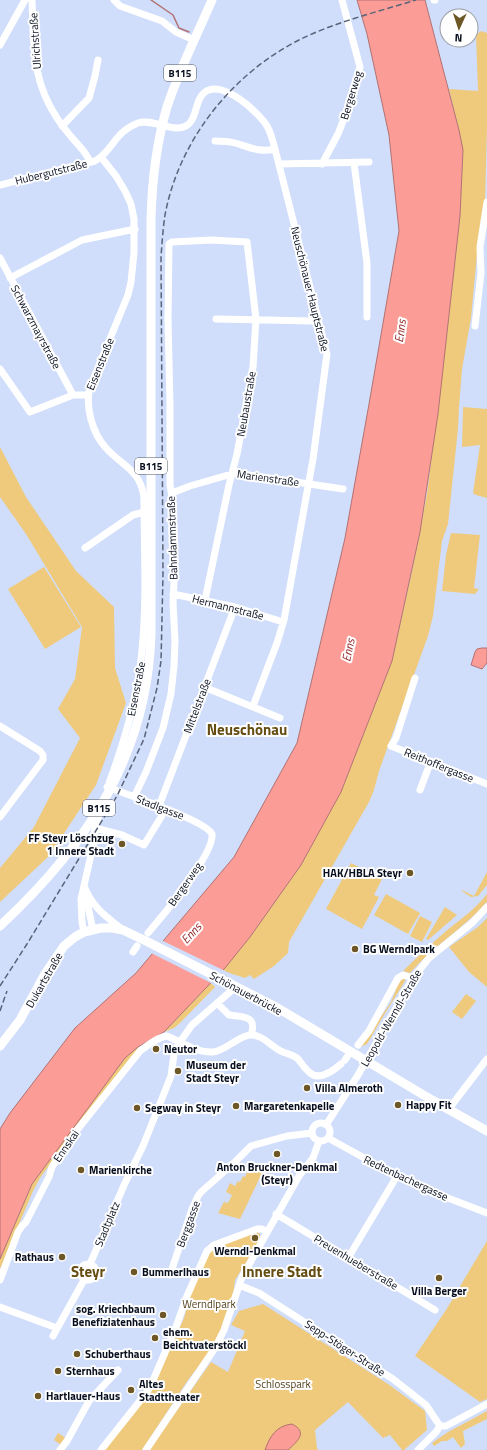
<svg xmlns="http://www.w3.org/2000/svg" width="487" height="1450" viewBox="0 0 487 1450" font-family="'Titillium Web',sans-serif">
<rect width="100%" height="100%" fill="#d0defb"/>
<!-- green -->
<path fill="#efca7c" d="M 481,31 L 487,33 L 487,128 L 485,203 L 477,254 L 471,318 L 462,369 L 459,407 L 458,429 L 448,524 L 442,541 L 433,616 L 428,636 L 379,771 L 374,790 L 369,802 L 289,942 L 288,953 L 274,966 L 254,979 L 250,975 L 245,978 C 237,975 230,974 223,970 L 250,937 L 301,865 L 341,792 L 392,661 L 413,567 L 427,494 L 447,333 L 460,216 L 463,150 L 459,130 L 449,89 L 478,91 L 476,35 Z
M 463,407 L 487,409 L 487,498 L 476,495 L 473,493 L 480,445 L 462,447 Z
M 0,447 L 26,497 L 76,571 L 114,607 L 115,668 L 126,703 L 96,785 L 49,856 L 0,902 L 0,868 L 34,827 L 80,738 L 58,709 L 75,679 L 82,627 L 26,534 L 0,497 Z
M 451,533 L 480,535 L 474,588 L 479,589 L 475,594 L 442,591 L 446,555 Z
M 44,567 L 81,627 L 45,649 L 8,589 Z
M 351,863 L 382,879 L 374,895 L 379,897 L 362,929 L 326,909 Z
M 487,872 L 487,885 L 478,896 L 471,897 L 462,891 L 462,890 L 474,896 Z
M 386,894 L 420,913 L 408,934 L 374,915 Z
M 487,894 L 487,902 C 464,928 433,946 410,973 L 403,971 C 417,957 431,944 446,931 C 461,919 475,909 487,894 Z
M 445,907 L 457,915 L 428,940 L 426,939 Z
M 420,916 L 432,922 L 422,942 L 410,936 Z
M 487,918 L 487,987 L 469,972 L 449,947 L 478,927 Z
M 403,978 L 405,979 L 405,981 L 381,1020 L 367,1044 L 360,1047 L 391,1002 L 399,982 Z
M 211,983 L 215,987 L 180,1023 L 174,1028 L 164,1032 Z
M 466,994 L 476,1001 L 462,1019 L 452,1012 Z
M 138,1047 L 139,1048 L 74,1131 L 40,1178 L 33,1191 L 0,1269 L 0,1259 L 32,1184 L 125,1058 Z
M 251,1163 L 265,1167 L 240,1219 L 218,1213 L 224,1202 L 228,1203 L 232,1195 L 226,1192 L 230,1183 L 235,1186 L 238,1181 L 240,1182 L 243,1176 L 245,1177 Z
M 257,1232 L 260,1234 L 260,1240 L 235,1280 L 233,1296 L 220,1335 L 211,1350 L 188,1380 L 142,1450 L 104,1450 L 151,1391 L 184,1318 L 191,1293 L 207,1255 L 215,1247 Z
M 487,1241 L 487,1399 L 480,1402 L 415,1356 L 446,1310 Z
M 263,1304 L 388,1384 L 425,1411 L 427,1430 L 404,1450 L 402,1450 L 390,1435 L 383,1438 L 348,1402 L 315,1430 L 317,1448 L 318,1450 L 149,1450 L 211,1362 L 228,1372 L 245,1331 L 231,1325 L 239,1311 Z
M 487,1411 L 487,1419 L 463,1431 L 465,1444 L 461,1448 L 453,1437 L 447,1441 L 442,1441 L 434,1446 L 432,1443 L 448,1432 Z
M 58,1433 L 66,1438 L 61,1445 L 54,1440 Z"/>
<!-- water -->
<path fill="#fb9d96" stroke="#b27272" d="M 357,0 L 425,0 L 459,130 L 463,150 L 460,216 L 438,414 L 420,532 L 392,661 L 341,792 L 301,865 L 250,937 L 225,968 L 164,1032 L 138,1047 L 125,1058 L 32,1184 L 0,1259 L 0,1129 L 10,1113 L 75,1028 L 136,973 L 234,857 L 297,743 L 345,538 L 369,404 L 399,231 L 389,135 L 367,34 Z
M 482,648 L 487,648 L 487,663 L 482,669 L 471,665 L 475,652 L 477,649 Z
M 292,1424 C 308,1432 298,1441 288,1450 L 265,1450 C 270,1436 276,1426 292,1424 Z"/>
<!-- pier -->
<path fill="#d0defb" d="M 161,940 L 225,971 L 213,984 L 151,953 Z"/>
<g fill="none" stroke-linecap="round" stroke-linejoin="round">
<!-- stream -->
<path stroke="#b27272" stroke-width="1.5" d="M 151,0 L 173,15 L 179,28 L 189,32"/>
<!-- minor -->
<path stroke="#fff" stroke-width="7" d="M 32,0 C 34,44 31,79 57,118 C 62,126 68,133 74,140 C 80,147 87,153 90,162
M 114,0 L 120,6 L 162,21 L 176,32 L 194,40
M 434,0 L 435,0
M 0,45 L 25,0
M 62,126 L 89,98 L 95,76 L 98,60
M 215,141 C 222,141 228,141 235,143 C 249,147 260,153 275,149
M 101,157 L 116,176 L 125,191 L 131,204 L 134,219 L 134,253 L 131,282 L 128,295 L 90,387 C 85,406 92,433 106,448 C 122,466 141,470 144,498 C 144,549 147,600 142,650 C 138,696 125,740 109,783
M 354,163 L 367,263 L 367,317
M 279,164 L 369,162
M 322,164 L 338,134 L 349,106 L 360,67 L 342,0
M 0,185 L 95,161 C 113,151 114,132 138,123 C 153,118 171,133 186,126 C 198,119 194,100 205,92 C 223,79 258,112 267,126 C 271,133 273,141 275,149 L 327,354 L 313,459 L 284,620 L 277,643 L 253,706
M 0,258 L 73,395
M 10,278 L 82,240 L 135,229
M 216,319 L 312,321 L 318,320
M 475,326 L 481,273 L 480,247 L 487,202
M 0,369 L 30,412 L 73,395 L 88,395
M 172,493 L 190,486 L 235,473 L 343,489
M 85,548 L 133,515 L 144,512
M 173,594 L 235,607 L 283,622
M 415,678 L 396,738 L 391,746 L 487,784
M 204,687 L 280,718
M 0,726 L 40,751 L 43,755 L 43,760 L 0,817
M 107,787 C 126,794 205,820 212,834 C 215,853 162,917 148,933
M 420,790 L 431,761
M 134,797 L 146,772 L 163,728 L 171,694 L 174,666 L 175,641 L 173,603 L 174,582 L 173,503 L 170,485 L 170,405 L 168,320 L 169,244 L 172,242 L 211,240 L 247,242 L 256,319 L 253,367 L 237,454 L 229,485 L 205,600
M 159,806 L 235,607
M 95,828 L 122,835 L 144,845 L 166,809
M 84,886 C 93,908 105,916 123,930
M 86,897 L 93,930
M 84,932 L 82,922 L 81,899 L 93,846 L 95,828 L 101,808
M 133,952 L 137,946
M 217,1003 L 229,1015 C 242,1017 258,1015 251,1035
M 358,1045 L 369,1031 L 398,978 L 403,975 L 413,978
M 177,1046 L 192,1025 L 231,991 L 235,986
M 345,1060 L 347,1057
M 448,1110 L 487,1059
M312 1132a9 9 0 1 1 18 0a9 9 0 1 1-18 0Z
M 326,1125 L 358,1075 L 413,978 L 429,958 L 472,923 L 487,907
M 328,1138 L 397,1176 L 448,1198 L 487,1213
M 276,1214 L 435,1310
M 348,1258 L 397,1176
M80 1272a8 8 0 1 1 16 0a8 8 0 1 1-16 0Z
M 90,1264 L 125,1183 L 143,1146 L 171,1076 L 174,1054
M 170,1275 L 192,1209 L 198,1196 L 201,1192 L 235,1162 L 251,1146 L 287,1136 L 312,1133
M 0,1280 L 18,1232 L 22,1226 L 26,1222 L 49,1177 L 52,1167 L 77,1130 L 140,1051 C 148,1045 158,1037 167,1036 C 181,1042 197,1053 213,1052 C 227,1051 243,1030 257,1036 C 267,1039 273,1048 283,1052 C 288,1054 293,1055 297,1058 C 301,1062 304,1068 309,1072 C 319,1082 333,1071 341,1064
M 239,1285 L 259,1293 L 393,1379 L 426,1405 L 440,1426
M 0,1307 L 57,1328
M 53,1336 L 84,1280
M 440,1426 L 446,1426 L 487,1404
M 60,1450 L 67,1441 L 89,1401 L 118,1370
M 101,1450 L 147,1392 L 151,1385 L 176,1327 L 187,1296 L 207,1251 L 214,1245 L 257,1229 L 262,1229 L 267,1232
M 146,1450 L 215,1348 L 224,1330 L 242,1277 L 299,1176 L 313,1158 L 319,1141
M 418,1450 L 436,1432 L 440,1426"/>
<!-- major -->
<path stroke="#fff" stroke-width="9" d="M 0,926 C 87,845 148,755 151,633 L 151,219 C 152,181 156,144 167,107 C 179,70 197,35 212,0
M 0,1046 L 20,1020 L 45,974 L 64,946 L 75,937 L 84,932 L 101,928 L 112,928 L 123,930 L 148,942 L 276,1007 L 432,1100 L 487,1131"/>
<!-- rail -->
<path stroke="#5a6479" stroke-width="1.5" stroke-dasharray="6 3" stroke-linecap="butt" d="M 0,986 L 27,944 L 117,796 L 144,739 L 157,688 L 161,661 L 163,574 L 161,257 C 162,243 163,228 165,215 C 179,140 232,74 299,40 C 335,22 377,12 416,0
M 0,1011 L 7,991"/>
</g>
<!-- markers -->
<g fill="#6e5727" stroke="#fefefe" stroke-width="1.5">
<circle cx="122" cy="844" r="4"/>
<circle cx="410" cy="873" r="4"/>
<circle cx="355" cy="949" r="4"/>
<circle cx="156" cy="1049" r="4"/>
<circle cx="178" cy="1071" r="4"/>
<circle cx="307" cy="1088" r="4"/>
<circle cx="398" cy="1105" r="4"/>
<circle cx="236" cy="1106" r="4"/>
<circle cx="137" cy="1108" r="4"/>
<circle cx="277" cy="1154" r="4"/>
<circle cx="81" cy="1170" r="4"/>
<circle cx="255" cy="1238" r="4"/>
<circle cx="62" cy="1257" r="4"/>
<circle cx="134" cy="1272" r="4"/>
<circle cx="439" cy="1278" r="4"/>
<circle cx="163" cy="1315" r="4"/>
<circle cx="155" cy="1338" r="4"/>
<circle cx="77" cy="1354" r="4"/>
<circle cx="58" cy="1371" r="4"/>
<circle cx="131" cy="1390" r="4"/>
<circle cx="38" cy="1396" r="4"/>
</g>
<g text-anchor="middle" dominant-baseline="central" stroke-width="4" stroke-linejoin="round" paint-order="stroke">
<!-- shield labels -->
<g fill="#fefefe" stroke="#515661" stroke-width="1">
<rect x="164" y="65" width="32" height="16" rx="3"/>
<rect x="135" y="458" width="32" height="16" rx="3"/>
<rect x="83" y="800" width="32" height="16" rx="3"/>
</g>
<g font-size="10" font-weight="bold" fill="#070e1e">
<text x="180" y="73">B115</text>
<text x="151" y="466">B115</text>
<text x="99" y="808">B115</text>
</g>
<!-- street labels -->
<g font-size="11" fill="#070e1e" stroke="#fefefe">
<text transform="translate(35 41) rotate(-94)">Ulrichstraße</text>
<text transform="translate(351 95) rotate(-73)">Bergerweg</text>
<text transform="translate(51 172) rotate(-14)">Hubergutstraße</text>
<text transform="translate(310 289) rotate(76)">Neuschönauer Hauptstraße</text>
<text transform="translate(36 327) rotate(62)">Schwarzmayrstraße</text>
<text transform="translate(100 364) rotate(-68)">Eisenstraße</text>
<text transform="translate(246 404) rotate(-80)">Neubaustraße</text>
<text transform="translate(268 478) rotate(8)">Marienstraße</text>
<text transform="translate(172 538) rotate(-92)">Bahndammstraße</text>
<text transform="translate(228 607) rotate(14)">Hermannstraße</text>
<text transform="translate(136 689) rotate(-79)">Eisenstraße</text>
<text transform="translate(197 706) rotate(-69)">Mittelstraße</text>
<text transform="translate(439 765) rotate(22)">Reithoffergasse</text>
<text transform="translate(160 807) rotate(21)">Stadlgasse</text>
<text transform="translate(185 884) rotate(-55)">Bergerweg</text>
<text transform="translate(44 980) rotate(-60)">Dukartstraße</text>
<text transform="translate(246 993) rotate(28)">Schönauerbrücke</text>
<text transform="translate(391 1018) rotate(-60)">Leopold-Werndl-Straße</text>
<text transform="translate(66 1146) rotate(-55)">Ennskai</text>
<text transform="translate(406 1178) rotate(25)">Redtenbachergasse</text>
<text transform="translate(107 1224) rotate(-67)">Stadtplatz</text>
<text transform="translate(188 1224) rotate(-70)">Berggasse</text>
<text transform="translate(356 1262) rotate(31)">Preuenhueberstraße</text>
<text transform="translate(345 1348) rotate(33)">Sepp-Stöger-Straße</text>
</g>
<!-- poi labels -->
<g font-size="11" font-weight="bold" fill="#070e1e" stroke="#fefefe" text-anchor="start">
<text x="114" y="838" text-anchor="end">FF Steyr Löschzug<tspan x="114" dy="13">1 Innere Stadt</tspan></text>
<text x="402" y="873" text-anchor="end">HAK/HBLA Steyr</text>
<text x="363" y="949">BG Werndlpark</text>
<text x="164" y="1049">Neutor</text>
<text x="186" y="1065">Museum der<tspan x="186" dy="13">Stadt Steyr</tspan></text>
<text x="315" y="1088">Villa Almeroth</text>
<text x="406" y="1105">Happy Fit</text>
<text x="244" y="1106">Margaretenkapelle</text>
<text x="145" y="1108">Segway in Steyr</text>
<text x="277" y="1167" text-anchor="middle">Anton Bruckner-Denkmal<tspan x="277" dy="13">(Steyr)</tspan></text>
<text x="89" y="1170">Marienkirche</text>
<text x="255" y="1251" text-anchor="middle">Werndl-Denkmal</text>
<text x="54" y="1257" text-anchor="end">Rathaus</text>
<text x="142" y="1272">Bummerlhaus</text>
<text x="439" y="1291" text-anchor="middle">Villa Berger</text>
<text x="155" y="1309" text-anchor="end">sog. Kriechbaum<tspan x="155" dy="13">Benefiziatenhaus</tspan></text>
<text x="163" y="1332">ehem.<tspan x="163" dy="13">Beichtvaterstöckl</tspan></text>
<text x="85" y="1354">Schuberthaus</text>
<text x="66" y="1371">Sternhaus</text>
<text x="139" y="1384">Altes<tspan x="139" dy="13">Stadttheater</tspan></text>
<text x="46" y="1396">Hartlauer-Haus</text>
</g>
<!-- park labels -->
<g font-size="11" fill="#54431e" stroke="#fefefe">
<text x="209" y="1304">Werndlpark</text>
<text x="283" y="1384">Schlosspark</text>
</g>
<!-- water labels -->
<g font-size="12" font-style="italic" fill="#95292a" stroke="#fefefe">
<text transform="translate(400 331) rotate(-82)">Enns</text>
<text transform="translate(348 650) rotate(-78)">Enns</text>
<text transform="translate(191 933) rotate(-48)">Enns</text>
</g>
<!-- district labels -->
<g font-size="15" font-weight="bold" fill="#654d12" stroke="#fefefe">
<text x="247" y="729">Neuschönau</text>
<text x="88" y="1271">Steyr</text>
<text x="282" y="1271">Innere Stadt</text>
</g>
</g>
<!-- north arrow -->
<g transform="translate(459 28) rotate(183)"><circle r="19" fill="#fefefe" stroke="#9b9ea4"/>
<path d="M0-3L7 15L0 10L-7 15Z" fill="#6e5727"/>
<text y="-6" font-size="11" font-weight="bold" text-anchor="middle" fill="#070e1e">N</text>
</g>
</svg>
